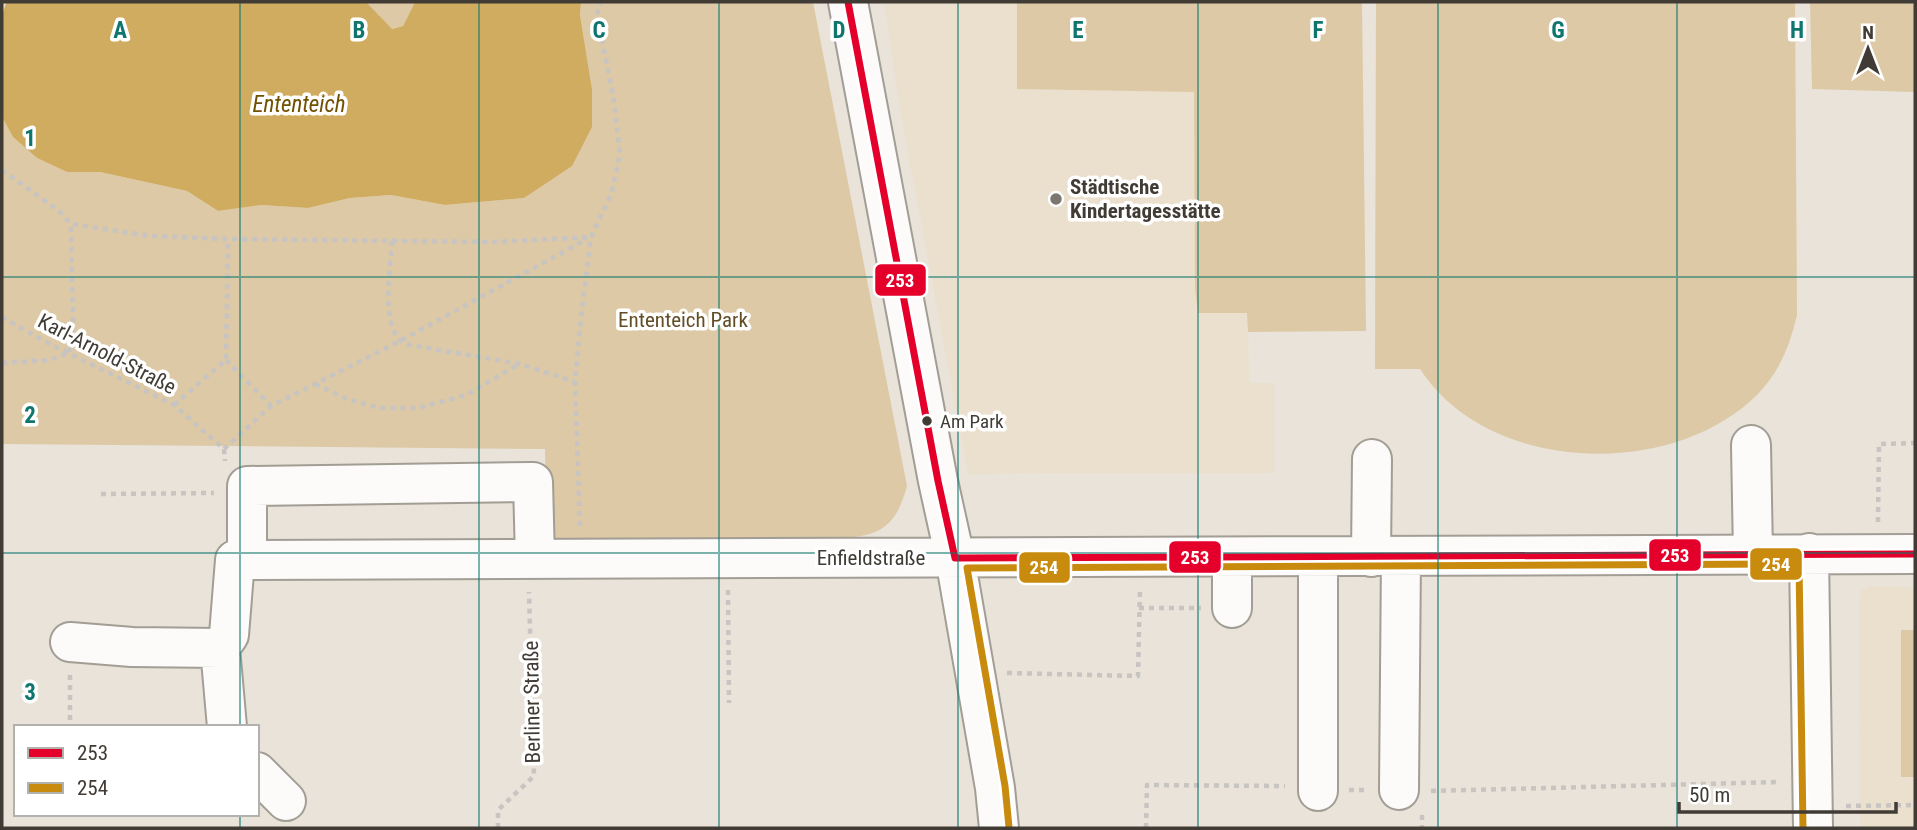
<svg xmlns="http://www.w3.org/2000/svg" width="1917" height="830" viewBox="0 0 1917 830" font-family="'Roboto Condensed',sans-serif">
<rect width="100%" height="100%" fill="#e9e3d9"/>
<!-- built -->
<path fill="#ebe0cd" d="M 884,2 L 1017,2 L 1017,89 L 1194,91 L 1195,288 L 1199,313 L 1248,313 L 1249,383 L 1274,383 L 1274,473 L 968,474 L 900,110 Z
M 1872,586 L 1915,587 L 1915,828 L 1860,828 L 1859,600 L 1861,590 Z"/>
<!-- green -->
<path fill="#ddc9a5" d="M 366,2 L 415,2 L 403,26 L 391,29 Z
M 581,2 L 813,2 L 907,486 C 898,518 887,534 853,537 L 547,545 L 545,449 L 2,444 L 2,117 L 13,137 L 37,158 L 67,172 L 100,172 L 187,191 L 218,211 L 261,205 L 308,208 L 350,198 L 391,195 L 445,205 L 524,198 L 592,127 L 592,89 L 580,15 Z
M 1017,2 L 1362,2 L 1366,331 L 1248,332 L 1247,313 L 1198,313 L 1195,288 L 1194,92 L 1017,89 Z
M 1376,2 L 1795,2 L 1797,315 C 1790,345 1779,373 1757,395 C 1671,480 1488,474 1420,369 L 1375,369 Z
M 1810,2 L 1915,2 L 1915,92 L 1812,89 Z
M 1901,630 L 1915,630 L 1915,777 L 1901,777 Z"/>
<!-- water -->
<path fill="#d0ac61" d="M 10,2 L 366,2 L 392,29 L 403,26 L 415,2 L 581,2 L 580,15 L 592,89 L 592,127 L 572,166 L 524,198 L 445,205 L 391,195 L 350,198 L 308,208 L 261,205 L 218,211 L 187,191 L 100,172 L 67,172 L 37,158 L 13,137 L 2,117 L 2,16 L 6,3 Z"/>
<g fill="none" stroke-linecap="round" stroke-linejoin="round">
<defs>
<path id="minor" d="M 848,2 L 938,481 L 955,558 L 995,788 L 999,828
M 1751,445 L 1753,554
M 1809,553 L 1813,828
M 1371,557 L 1372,459
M 1232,558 L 1232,608
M 247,561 L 247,486 L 533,482 L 535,559
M 70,642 L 132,647 L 220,648
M 227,727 L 220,648 L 229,635 L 235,560 L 1915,554
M 257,772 L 286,801
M 1399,790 L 1401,556
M 1318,791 L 1318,557"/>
</defs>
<!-- minor casing -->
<use href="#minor" stroke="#a29d95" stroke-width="42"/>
<!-- path -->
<path stroke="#c7c4c1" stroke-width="4.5" stroke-dasharray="5 5" stroke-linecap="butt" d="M 2,170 L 59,211 L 71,224 L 151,236 L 228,239 L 492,242 L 591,237
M 392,241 C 391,267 379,330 405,344 L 520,364 L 575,382
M 2,317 L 44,341 L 174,405 L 224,449 L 225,461
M 70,352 L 73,322 L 71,224
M 226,360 L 271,406
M 2,363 L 49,360 L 69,353
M 315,384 L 350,400 L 380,408 L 418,408 L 466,395 L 519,364
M 174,405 L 226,360 L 228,239
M 224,449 L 271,406 L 400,341 L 587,239
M 101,494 L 214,493
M 1878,522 L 1879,444 L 1915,443
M 580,526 L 575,382 L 581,317 L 591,237 L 612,192 L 620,153 L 613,95 L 597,15 L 599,5 L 602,2
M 728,590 L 729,703
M 1139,608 L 1201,608
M 1007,673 L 1138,676 L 1140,588
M 70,675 L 70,727
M 1349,790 L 1368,790
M 1431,791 L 1779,782
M 1846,806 L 1915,805
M 1422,815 L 1422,828
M 498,828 L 498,810 L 534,776 L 529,592
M 1146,828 L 1147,785 L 1285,786"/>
<!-- minor -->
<use href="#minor" stroke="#fcfbf9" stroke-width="38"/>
<defs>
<path id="bus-1" d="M 848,2 L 938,481 L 955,558
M 955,558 L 1915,554"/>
<path id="bus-2" d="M 1009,827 L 1005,786 L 967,568 L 1799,564 L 1803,828"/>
</defs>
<!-- bus-1 casing -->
<use href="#bus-1" stroke="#fff" stroke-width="12"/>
<!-- bus-2 casing -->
<use href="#bus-2" stroke="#fff" stroke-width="12"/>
<!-- bus-1 -->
<use href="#bus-1" stroke="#e4002b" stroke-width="7"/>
<!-- bus-2 -->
<use href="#bus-2" stroke="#c98b0d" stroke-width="7"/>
</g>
<!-- grid -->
<path fill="none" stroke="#0f766e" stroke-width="2" stroke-opacity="0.55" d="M 240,2 L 240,727M 479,2 L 479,828M 719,2 L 719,828M 958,2 L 958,828M 1198,2 L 1198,828M 1438,2 L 1438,828M 1677,2 L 1677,828M 2,277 L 1915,277M 2,553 L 1915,553M 240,814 L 240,828"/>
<!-- markers -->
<circle fill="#7b766e" stroke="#fff" stroke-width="2.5" cx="1056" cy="199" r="7"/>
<circle fill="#403b34" stroke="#fff" stroke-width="2.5" cx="927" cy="421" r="6"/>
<g text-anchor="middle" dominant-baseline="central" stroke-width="7" stroke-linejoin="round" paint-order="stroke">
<!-- bus labels -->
<g font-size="19" fill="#403b34" stroke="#fff" text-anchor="start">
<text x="940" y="421">Am Park</text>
</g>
<!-- poi labels -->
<g font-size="21" font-weight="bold" fill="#403b34" stroke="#fff" text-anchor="start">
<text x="1070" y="187">Städtische<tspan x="1070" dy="24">Kindertagesstätte</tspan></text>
</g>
<!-- park labels -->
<g font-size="21" fill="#624d25" stroke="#fff">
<text x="683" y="320">Ententeich Park</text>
</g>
<!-- street labels -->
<g font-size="21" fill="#403b34" stroke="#fff">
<text transform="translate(107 354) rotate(27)">Karl-Arnold-Straße</text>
<text x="871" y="558">Enfieldstraße</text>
<text transform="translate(532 702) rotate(-91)">Berliner Straße</text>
</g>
<!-- water labels -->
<g font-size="23" font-style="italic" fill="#715000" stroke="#fff">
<text x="299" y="104">Ententeich</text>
</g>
</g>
<g font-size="23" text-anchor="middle" font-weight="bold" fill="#0f766e" stroke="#fff" stroke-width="7" stroke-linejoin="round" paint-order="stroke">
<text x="120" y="38">A</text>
<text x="359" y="38">B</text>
<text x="599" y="38">C</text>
<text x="839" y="38">D</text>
<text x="1078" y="38">E</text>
<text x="1318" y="38">F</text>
<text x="1558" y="38">G</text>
<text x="1797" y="38">H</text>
<text x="30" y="146">1</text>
<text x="30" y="423">2</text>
<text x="30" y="700">3</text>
</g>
<g stroke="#fff" stroke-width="2.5">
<rect x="874" y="263" width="53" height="34" rx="7" fill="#e4002b"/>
<rect x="1648" y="538" width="54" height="34" rx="7" fill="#e4002b"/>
<rect x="1168" y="540" width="54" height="34" rx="7" fill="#e4002b"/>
<rect x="1749" y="547" width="54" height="34" rx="7" fill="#c98b0d"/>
<rect x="1018" y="551" width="53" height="33" rx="7" fill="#c98b0d"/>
</g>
<g font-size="19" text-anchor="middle" font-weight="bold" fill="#fff">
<text x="900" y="287">253</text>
<text x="1675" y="562">253</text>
<text x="1195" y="564">253</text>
<text x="1776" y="571">254</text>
<text x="1044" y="574">254</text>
</g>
<!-- border -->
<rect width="1917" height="830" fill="none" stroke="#403b34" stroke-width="7"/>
<!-- legend -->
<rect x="14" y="725" width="245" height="91" fill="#ffffff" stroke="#b3b1ae" stroke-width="2"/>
<rect x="28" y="748" width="35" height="10" fill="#e4002b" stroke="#b3b1ae" stroke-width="2"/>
<text x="77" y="760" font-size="21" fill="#403b34">253</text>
<rect x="28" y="783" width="35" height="10" fill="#c98b0d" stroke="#b3b1ae" stroke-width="2"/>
<text x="77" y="795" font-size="21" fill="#403b34">254</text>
<!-- north arrow -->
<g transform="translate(1868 49)" stroke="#ffffff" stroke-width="5" paint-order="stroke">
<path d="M0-5L12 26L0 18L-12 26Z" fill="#403b34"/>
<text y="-10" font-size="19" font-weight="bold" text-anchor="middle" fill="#403b34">N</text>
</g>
<!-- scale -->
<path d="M1679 802v10h217v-10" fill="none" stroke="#403b34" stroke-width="3.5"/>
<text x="1689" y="802" font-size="21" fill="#403b34" stroke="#ffffff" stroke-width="5" paint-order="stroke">50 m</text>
</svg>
